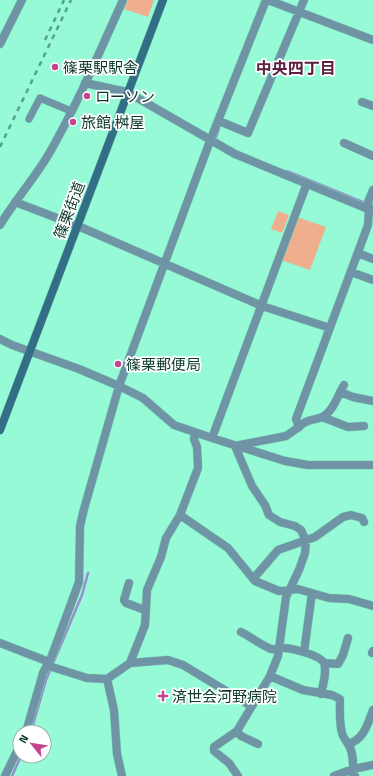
<svg xmlns="http://www.w3.org/2000/svg" width="373" height="776" viewBox="0 0 373 776" font-family="'Titillium Web','Noto Sans JP',sans-serif">
<rect width="100%" height="100%" fill="#96fad6"/>
<!-- green -->
<path fill="#efaf8e" d="M 128,0 L 154,0 L 148,17 L 124,9 Z
M 278,211 L 289,215 L 282,233 L 271,229 Z
M 297,217 L 326,227 L 310,270 L 281,260 Z"/>
<g fill="none" stroke-linecap="round" stroke-linejoin="round">
<!-- stream -->
<path stroke="#968ece" stroke-width="2.5" d="M 215,140 L 219,129
M 287,171 L 365,203
M 31,732 L 46,680 L 82,595 L 88,573
M 12,776 L 21,756"/>
<defs>
<path id="pedestrian" d="M 29,119 L 40,98 L 71,111"/>
<path id="minor" d="M 268,0 L 373,40
M 0,44 L 22,0
M 127,92 L 235,154 L 373,211
M 362,102 L 373,106
M 219,121 L 248,133 L 304,0
M 344,143 L 373,156
M 15,202 L 78,226 L 262,306 L 330,328
M 0,225 C 15,200 35,178 50,152 C 78,103 100,51 123,0
M 358,253 L 373,259
M 351,272 L 373,280
M 0,339 L 12,345 L 79,369 L 119,386 L 143,398 L 174,425 L 212,438 L 285,461 L 308,465 L 373,465
M 340,392 L 353,397 L 373,401
M 322,417 L 348,427 L 364,426
M 299,427 C 306,419 313,421 322,417 C 333,412 338,395 344,385
M 212,438 L 307,183
M 180,515 L 228,548 L 255,581 L 279,591 L 298,589 L 329,598 L 349,599 L 373,606
M 253,579 L 278,550 L 315,537 L 343,517 L 351,515 L 362,518 L 364,522
M 129,583 L 124,600 L 126,603 L 145,610
M 241,632 C 251,637 261,645 271,649 C 275,650 279,648 283,648 C 292,648 320,655 324,663 C 327,672 323,685 321,694
M 0,643 L 44,660 L 52,667 L 87,678 L 107,679 L 130,663 L 145,625 L 147,590 L 161,557 L 166,538 L 180,515 L 198,468 L 197,447 L 194,439 L 195,433
M 304,652 L 312,593
M 372,653 L 373,651
M 130,663 L 168,660 L 183,665 L 251,706
M 324,663 L 338,664 L 343,655 L 348,638
M 270,676 L 303,690 L 332,695 L 340,699 C 340,710 339,722 342,733 C 343,738 346,740 348,744 C 354,752 353,765 353,774 L 355,776
M 107,679 L 114,710 L 117,754 L 122,776
M 237,731 L 241,736 L 258,744
M 26,732 L 43,673 L 51,658 L 79,582 L 80,526 L 84,509 L 119,386 L 210,141 L 266,0
M 348,744 C 364,740 368,723 373,710
M 5,776 L 20,745
M 238,776 L 229,763 L 214,751 L 214,747 L 237,731 L 270,676 L 278,656 L 286,597 L 299,570 L 305,553 L 306,541 L 301,530 L 295,526 L 280,522 L 269,515 L 265,505 L 252,486 L 235,446 L 286,436 L 299,427 L 296,419 L 361,244 L 368,225 L 369,208
M 334,776 L 353,769 L 373,765"/>
<path id="tertiary" d="M 85,83 L 127,92
M 369,208 L 368,202 L 373,190"/>
<path id="secondary" d="M 0,430 L 163,0"/>
</defs>
<!-- pedestrian casing -->
<use href="#pedestrian" stroke="#7ed7b7" stroke-width="8"/>
<!-- minor casing -->
<use href="#minor" stroke="#7ed7b7" stroke-width="9"/>
<!-- tertiary casing -->
<use href="#tertiary" stroke="#7ed7b7" stroke-width="9"/>
<!-- secondary casing -->
<use href="#secondary" stroke="#7ed7b7" stroke-width="9"/>
<!-- pedestrian -->
<use href="#pedestrian" stroke="#6f94a6" stroke-width="7"/>
<!-- minor -->
<use href="#minor" stroke="#6f94a6" stroke-width="8"/>
<!-- tertiary -->
<use href="#tertiary" stroke="#6f94a6" stroke-width="8"/>
<!-- secondary -->
<use href="#secondary" stroke="#336e87" stroke-width="8"/>
<!-- rail -->
<path stroke="#57a288" stroke-width="2.5" stroke-dasharray="5 5" stroke-linecap="butt" d="M 45,40 L 64,0
M 0,147 L 71,0"/>
</g>
<!-- markers -->
<g fill="#c5448e" stroke="#fff" stroke-width="1.5">
<circle cx="55" cy="67" r="4"/>
<circle cx="87" cy="96" r="4"/>
<circle cx="73" cy="122" r="4"/>
<circle cx="118" cy="364" r="4"/>
<path d="M161 690h4v4h4v4h-4v4h-4v-4h-4v-4h4z"/>
</g>
<g text-anchor="middle" dominant-baseline="central" stroke-width="3.5" stroke-linejoin="round" paint-order="stroke">
<!-- poi labels -->
<g font-size="15" fill="#0e3a2c" stroke="#fff" text-anchor="start">
<text x="63" y="67">篠栗駅駅舎</text>
<text x="95" y="96">ローソン</text>
<text x="81" y="122">旅館 桝屋</text>
<text x="126" y="364">篠栗郵便局</text>
<text x="172" y="696">済世会河野病院</text>
</g>
<!-- street labels -->
<g font-size="15" fill="#0e3a2c" stroke="#fff">
<text transform="translate(69 210) rotate(-69)">篠栗街道</text>
</g>
<!-- neighbourhood labels -->
<g font-size="16" font-weight="bold" fill="#5e2042" stroke="#fff">
<text x="296" y="68">中央四丁目</text>
</g>
</g>
<!-- north arrow -->
<g transform="translate(32 744) rotate(300)"><circle r="19" fill="#ffffff" stroke="#9fb0ab"/>
<path d="M0-3L7 15L0 10L-7 15Z" fill="#c5448e"/>
<text y="-6" font-size="11" font-weight="bold" text-anchor="middle" fill="#0e3a2c">N</text>
</g>
</svg>
